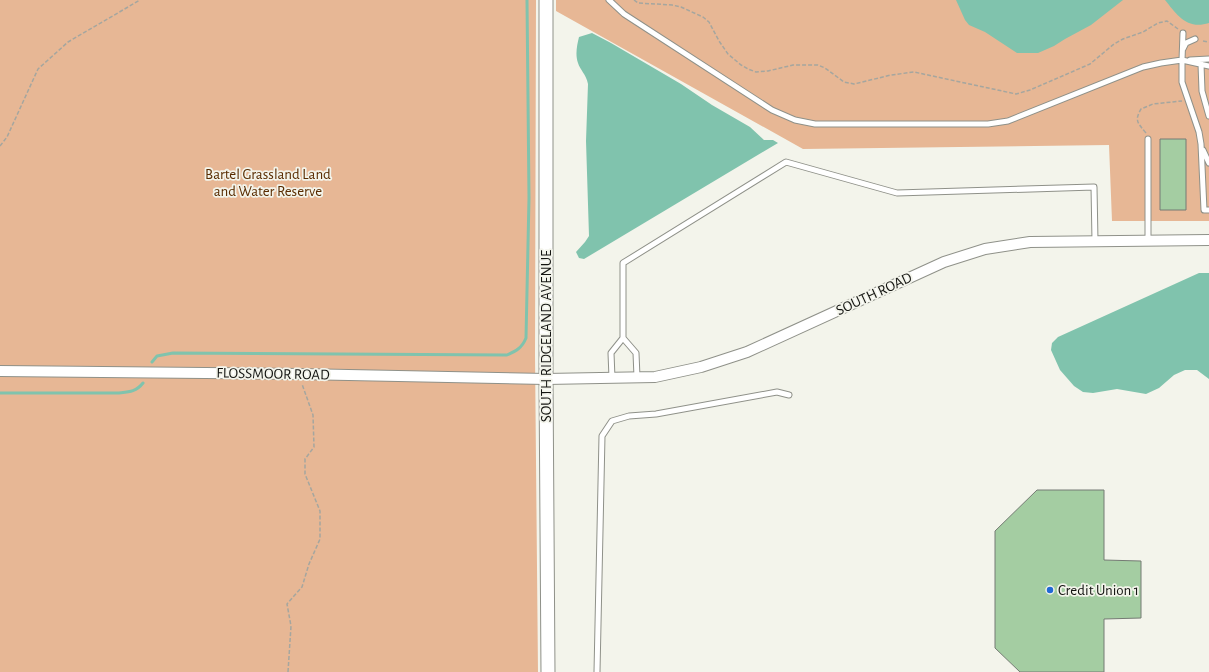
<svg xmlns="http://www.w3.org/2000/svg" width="1209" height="672" viewBox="0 0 1209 672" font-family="'Alegreya Sans',sans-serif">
<rect width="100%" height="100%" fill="#f3f4eb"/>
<!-- green -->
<path fill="#e7b795" d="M 0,0 L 536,0 L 535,355 L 538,672 L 0,672 Z
M 556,0 L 1209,0 L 1209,221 L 1112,221 L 1109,145 L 803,149 L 556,11 Z"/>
<!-- water -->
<path fill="#80c3ad" d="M 956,0 L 1123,0 L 1091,25 L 1065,39 L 1054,46 L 1038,53 L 1017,53 L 985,32 L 969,25 L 965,20 Z
M 1165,0 L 1209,0 L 1209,23 C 1187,30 1177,15 1165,0 Z
M 592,33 L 611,43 L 681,84 L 712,105 L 750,127 L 764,140 L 773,140 L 778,143 L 584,259 L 579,258 L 576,252 L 585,242 L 589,236 L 586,141 L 588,84 C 586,74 580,70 578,63 C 575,55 577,45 579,37 Z
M 1199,273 L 1209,273 L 1209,379 L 1197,370 L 1185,370 L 1174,375 L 1159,388 L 1146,394 L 1117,389 L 1093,393 L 1083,392 L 1074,386 L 1060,370 L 1051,350 L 1052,343 L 1058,337 Z"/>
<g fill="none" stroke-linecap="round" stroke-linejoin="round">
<!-- stream -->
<path stroke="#80c3ad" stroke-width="3" d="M 152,362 L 157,356 L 173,353 L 507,355 C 516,351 522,348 526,338 L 529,198 L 527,0
M 0,393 L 119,393 C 129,392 136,392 143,383"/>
</g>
<!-- building -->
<path fill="#a4cda2" stroke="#757b74" d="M 1160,139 L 1186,139 L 1186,210 L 1160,210 Z
M 1037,490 L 1104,490 L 1104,560 L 1141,561 L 1141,618 L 1104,619 L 1104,672 L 1020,672 L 995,648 L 995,531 Z"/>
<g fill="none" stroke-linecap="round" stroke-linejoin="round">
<defs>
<path id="service" d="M 609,0 L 624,14 L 772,110 L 795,120 L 815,124 L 988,124 L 1008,121 L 1143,67 L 1161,63 L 1182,60 L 1209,66
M 1183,33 L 1182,60 L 1182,82 L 1199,132 L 1201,144 L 1204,210 L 1209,210
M 1183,49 L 1186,43 L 1195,39
M 1190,60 L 1209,59
M 1201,64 L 1202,91 L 1209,116
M 1148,139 L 1148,241
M 1203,150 L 1209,163
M 623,338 L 623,263 L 786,162 L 897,193 L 1094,187 L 1095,241
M 612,378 L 611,353 L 623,338 L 636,353 L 637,377
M 597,672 L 602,436 L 612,421 L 629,416 L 656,414 L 777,392 L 789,395"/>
<path id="minor" d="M 0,371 L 299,374 L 546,379 L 655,377 L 701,367 L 747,352 L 944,262 L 985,249 L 1030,242 L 1209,240"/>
<path id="tertiary" d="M 546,0 L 546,379 L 548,672"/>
</defs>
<!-- service casing -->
<use href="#service" stroke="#8f9189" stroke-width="7"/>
<!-- minor casing -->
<use href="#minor" stroke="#8f9189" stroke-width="12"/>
<!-- tertiary casing -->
<use href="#tertiary" stroke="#8f9189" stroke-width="15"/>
<!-- path -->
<path stroke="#a5a69f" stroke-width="1.5" stroke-dasharray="4 2" stroke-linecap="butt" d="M 634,0 L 638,3 L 672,5 L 681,7 L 703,17 L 709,22 L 719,41 L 728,54 L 741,65 L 748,69 L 756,72 L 768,71 L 793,65 L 818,65 L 825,68 L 844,82 L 854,84 L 891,75 L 914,72 L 1016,94 L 1030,90 L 1090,64 L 1114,44 L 1123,39 L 1143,32 L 1158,23 L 1167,21 L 1178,29
M 1203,41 L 1209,42
M 1146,133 C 1138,123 1134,121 1141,109 L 1153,104 L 1182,101
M 0,146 L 7,137 L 38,69 L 68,42 L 140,0
M 288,672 L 291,626 L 287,604 L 302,587 L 309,564 L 320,539 L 320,511 L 305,474 L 305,459 L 314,447 L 313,415 L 302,384"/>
<!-- service -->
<use href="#service" stroke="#fff" stroke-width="5"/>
<!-- minor -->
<use href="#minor" stroke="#fff" stroke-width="10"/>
<!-- tertiary -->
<use href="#tertiary" stroke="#fff" stroke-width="13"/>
</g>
<!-- markers -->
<circle fill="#2169d5" stroke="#f3f4eb" stroke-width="1.5" cx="1050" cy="590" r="4"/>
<g text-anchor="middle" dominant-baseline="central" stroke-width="3.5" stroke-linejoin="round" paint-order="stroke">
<!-- park labels -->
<g font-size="15" fill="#592c01" stroke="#f3f4eb">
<text x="268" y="174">Bartel Grassland Land<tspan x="268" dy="17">and Water Reserve</tspan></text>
</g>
<!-- street labels -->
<g font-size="15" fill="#131411" stroke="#f3f4eb">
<text transform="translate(874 294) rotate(-25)">SOUTH ROAD</text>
<text transform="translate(546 336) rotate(-90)">SOUTH RIDGELAND AVENUE</text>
<text transform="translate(273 374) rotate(1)">FLOSSMOOR ROAD</text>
</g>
<!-- poi labels -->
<g font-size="15" fill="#131411" stroke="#f3f4eb" text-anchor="start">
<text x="1058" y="590">Credit Union 1</text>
</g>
</g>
</svg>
